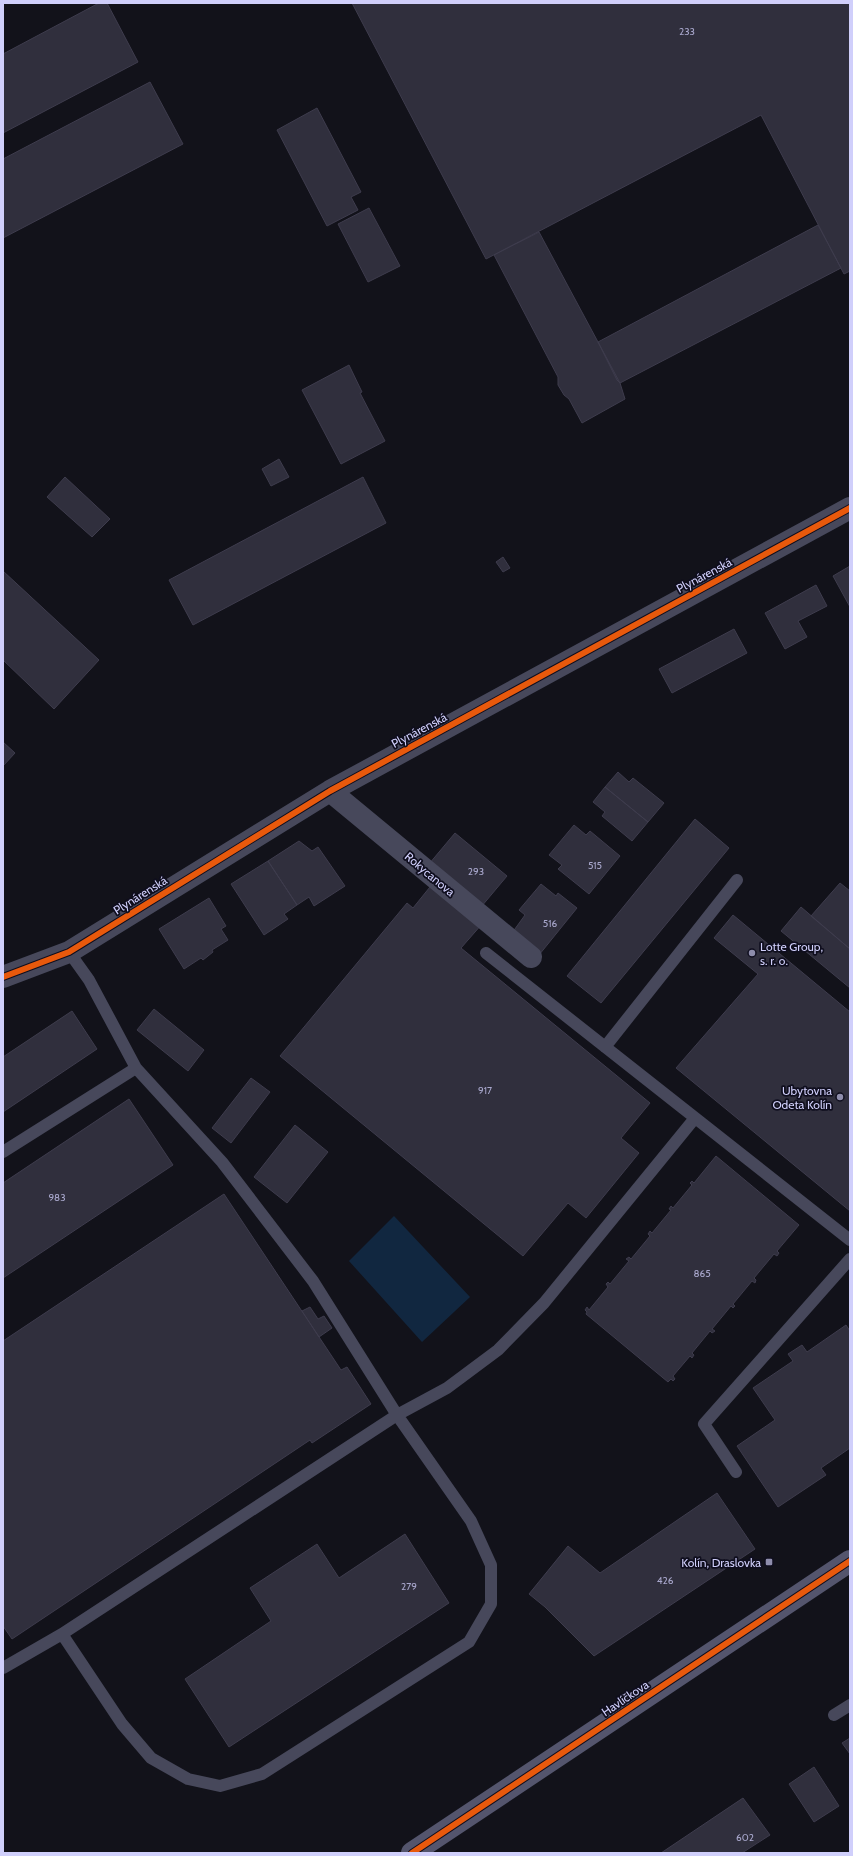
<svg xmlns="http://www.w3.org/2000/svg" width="853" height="1856" viewBox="0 0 853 1856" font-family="Cabin,sans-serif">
<rect width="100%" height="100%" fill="#12121a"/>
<!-- water -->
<path fill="#112740" d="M 394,1216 L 470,1297 L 422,1342 L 349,1261 Z"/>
<!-- building -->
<path fill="#302f3d" stroke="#3e3c4d" d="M 99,3 L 107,3 L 138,62 L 3,133 L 3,54 Z
M 352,3 L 850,3 L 850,271 L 844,274 L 761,115 L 486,259 Z
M 150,82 L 183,144 L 3,238 L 3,159 Z
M 317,108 L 361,192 L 351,197 L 358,210 L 327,226 L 277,130 Z
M 369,208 L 400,266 L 368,282 L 338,224 Z
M 818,225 L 841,268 L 620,383 L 617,380 L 598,342 Z
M 539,232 L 620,383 L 625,399 L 582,423 L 569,399 L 564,395 L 558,385 L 558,377 L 494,255 Z
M 349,365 L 362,392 L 360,393 L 385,441 L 341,464 L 302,390 Z
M 279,459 L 289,477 L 271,486 L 262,469 Z
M 65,477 L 110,519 L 92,537 L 47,497 Z
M 363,477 L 386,523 L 193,625 L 169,580 Z
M 503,557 L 510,568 L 503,572 L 496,562 Z
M 850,566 L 850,607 L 833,576 Z
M 3,571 L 99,660 L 54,709 L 3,660 Z
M 816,585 L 827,606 L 798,621 L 807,637 L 785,649 L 765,613 Z
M 734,629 L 747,653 L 672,693 L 659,669 Z
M 3,742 L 15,753 L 3,766 Z
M 618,772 L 629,782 L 633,778 L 664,803 L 648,822 L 605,787 Z
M 605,787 L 648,822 L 632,841 L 602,816 L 605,812 L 593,802 Z
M 695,819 L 729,848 L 601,1003 L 567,976 Z
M 574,825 L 586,835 L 590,831 L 620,856 L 589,894 L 558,869 L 562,865 L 549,855 Z
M 455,833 L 507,876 L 481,907 L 429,864 Z
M 299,841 L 312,851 L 318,847 L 345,886 L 314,906 L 309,897 L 297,905 L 268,861 Z
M 268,861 L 297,905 L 284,914 L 288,919 L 264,935 L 231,884 Z
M 434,882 L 482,924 L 461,948 L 650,1103 L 621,1138 L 639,1153 L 586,1218 L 568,1203 L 523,1256 L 280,1056 L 407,903 L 413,908 Z
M 840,883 L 850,891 L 850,949 L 811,916 Z
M 541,884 L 556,896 L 558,893 L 577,908 L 539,955 L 512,933 L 525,915 L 519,910 Z
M 209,898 L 226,926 L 221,929 L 228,940 L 212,950 L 213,952 L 203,960 L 201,958 L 184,969 L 159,929 Z
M 801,907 L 850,949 L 850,988 L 781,931 Z
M 733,915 L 850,1012 L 850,1211 L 676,1068 L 758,974 L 714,938 Z
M 154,1009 L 204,1050 L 188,1071 L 137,1030 Z
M 72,1011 L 97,1049 L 3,1112 L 3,1057 Z
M 251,1078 L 270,1092 L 231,1143 L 212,1128 Z
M 129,1099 L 173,1165 L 3,1278 L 3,1183 Z
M 295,1125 L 328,1152 L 287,1203 L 254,1177 Z
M 716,1156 L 799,1225 L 777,1251 L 779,1253 L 777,1256 L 774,1254 L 754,1278 L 756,1280 L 755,1283 L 752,1281 L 733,1304 L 735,1306 L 733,1308 L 731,1306 L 712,1329 L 715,1331 L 712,1333 L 710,1331 L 692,1353 L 694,1355 L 692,1358 L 690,1356 L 673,1376 L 675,1379 L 673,1381 L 671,1379 L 668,1382 L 586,1314 L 587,1312 L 585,1310 L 587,1307 L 589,1310 L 608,1287 L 606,1284 L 608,1282 L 610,1284 L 629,1261 L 626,1259 L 629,1257 L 631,1259 L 650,1236 L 648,1234 L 650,1231 L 652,1233 L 671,1210 L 669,1209 L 671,1206 L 673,1208 L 692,1185 L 690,1183 L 692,1181 L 694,1183 Z
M 224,1194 L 341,1370 L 347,1367 L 371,1404 L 312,1443 L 310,1440 L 12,1639 L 3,1626 L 3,1341 Z
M 310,1307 L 318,1319 L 324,1316 L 332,1328 L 319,1337 L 302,1311 Z
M 846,1325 L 850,1331 L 850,1448 L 821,1468 L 826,1475 L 778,1507 L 737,1446 L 775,1420 L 753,1388 L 793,1361 L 788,1354 L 802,1345 L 807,1352 Z
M 717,1493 L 755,1549 L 594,1656 L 545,1607 L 529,1594 L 568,1546 L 600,1573 Z
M 405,1534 L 449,1603 L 229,1747 L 185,1679 L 271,1621 L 250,1588 L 317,1544 L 339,1578 Z
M 850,1738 L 850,1754 L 842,1743 Z
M 814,1767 L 839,1806 L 814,1822 L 789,1784 Z
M 743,1798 L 770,1835 L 742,1853 L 661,1853 Z"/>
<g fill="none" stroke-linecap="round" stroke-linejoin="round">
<!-- lane -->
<path stroke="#47485b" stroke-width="12" d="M 486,953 L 850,1240
M 605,1047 L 737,880
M 3,1152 L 136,1068
M 736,1472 L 704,1424 L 850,1259
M 62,1634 L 122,1724 L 151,1758 L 188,1779 L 220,1786 L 262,1774 L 469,1642 L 491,1604 L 491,1565 L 471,1521 L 397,1415 L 313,1281 L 222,1162 L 136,1068 L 89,980 L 69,952
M 3,1668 L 62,1634 L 397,1415 L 447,1388 L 498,1350 L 544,1303 L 695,1118
M 834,1715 L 850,1705"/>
<!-- street -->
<path stroke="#47485b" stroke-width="22" d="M 330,791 L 531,957
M 3,977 L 69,952 L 330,791 L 850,508"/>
<!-- secondary -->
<path stroke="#54556d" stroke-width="22" d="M 412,1853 L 850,1561"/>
<defs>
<path id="cycleway" d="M 3,977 L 69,952 L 330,791 L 850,508
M 412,1853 L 850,1561"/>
</defs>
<!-- cycleway casing -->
<use href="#cycleway" stroke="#0f0e1e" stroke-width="8"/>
<!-- cycleway -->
<use href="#cycleway" stroke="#e8590c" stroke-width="6"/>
</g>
<!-- markers -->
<g fill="#8e8dac" stroke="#0f0e1e" stroke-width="1.5">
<circle cx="752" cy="953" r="4"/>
<circle cx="840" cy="1097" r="4"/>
<rect x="765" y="1558" width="8" height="8" rx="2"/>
</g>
<g text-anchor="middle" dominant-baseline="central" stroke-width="3.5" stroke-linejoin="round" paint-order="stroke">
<!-- number labels -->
<g font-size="10" fill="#a8a7cc">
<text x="687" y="31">233</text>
<text x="595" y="865">515</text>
<text x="476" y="871">293</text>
<text x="550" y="923">516</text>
<text x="485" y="1090">917</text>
<text x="57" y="1197">983</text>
<text x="702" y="1273">865</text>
<text x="665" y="1580">426</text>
<text x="409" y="1586">279</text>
<text x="745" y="1837">602</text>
</g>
<!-- street labels -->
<g font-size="12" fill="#d0cffb" stroke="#0f0e1e">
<text transform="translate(704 575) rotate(-28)">Plynárenská</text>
<text transform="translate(419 730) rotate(-28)">Plynárenská</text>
<text transform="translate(430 874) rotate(40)">Rokycanova</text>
<text transform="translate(140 895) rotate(-32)">Plynárenská</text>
<text transform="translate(625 1698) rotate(-34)">Havlíčkova</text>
</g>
<!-- poi labels -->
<g font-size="12" fill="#d0cffb" stroke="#0f0e1e" text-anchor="end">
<text x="760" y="946" text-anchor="start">Lotte Group,<tspan x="760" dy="14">s. r. o.</tspan></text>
<text x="832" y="1090">Ubytovna<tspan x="832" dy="14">Odeta Kolín</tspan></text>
<text x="761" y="1562">Kolín, Draslovka</text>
</g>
</g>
<!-- border -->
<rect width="853" height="1856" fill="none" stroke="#d0cffb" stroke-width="8"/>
</svg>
